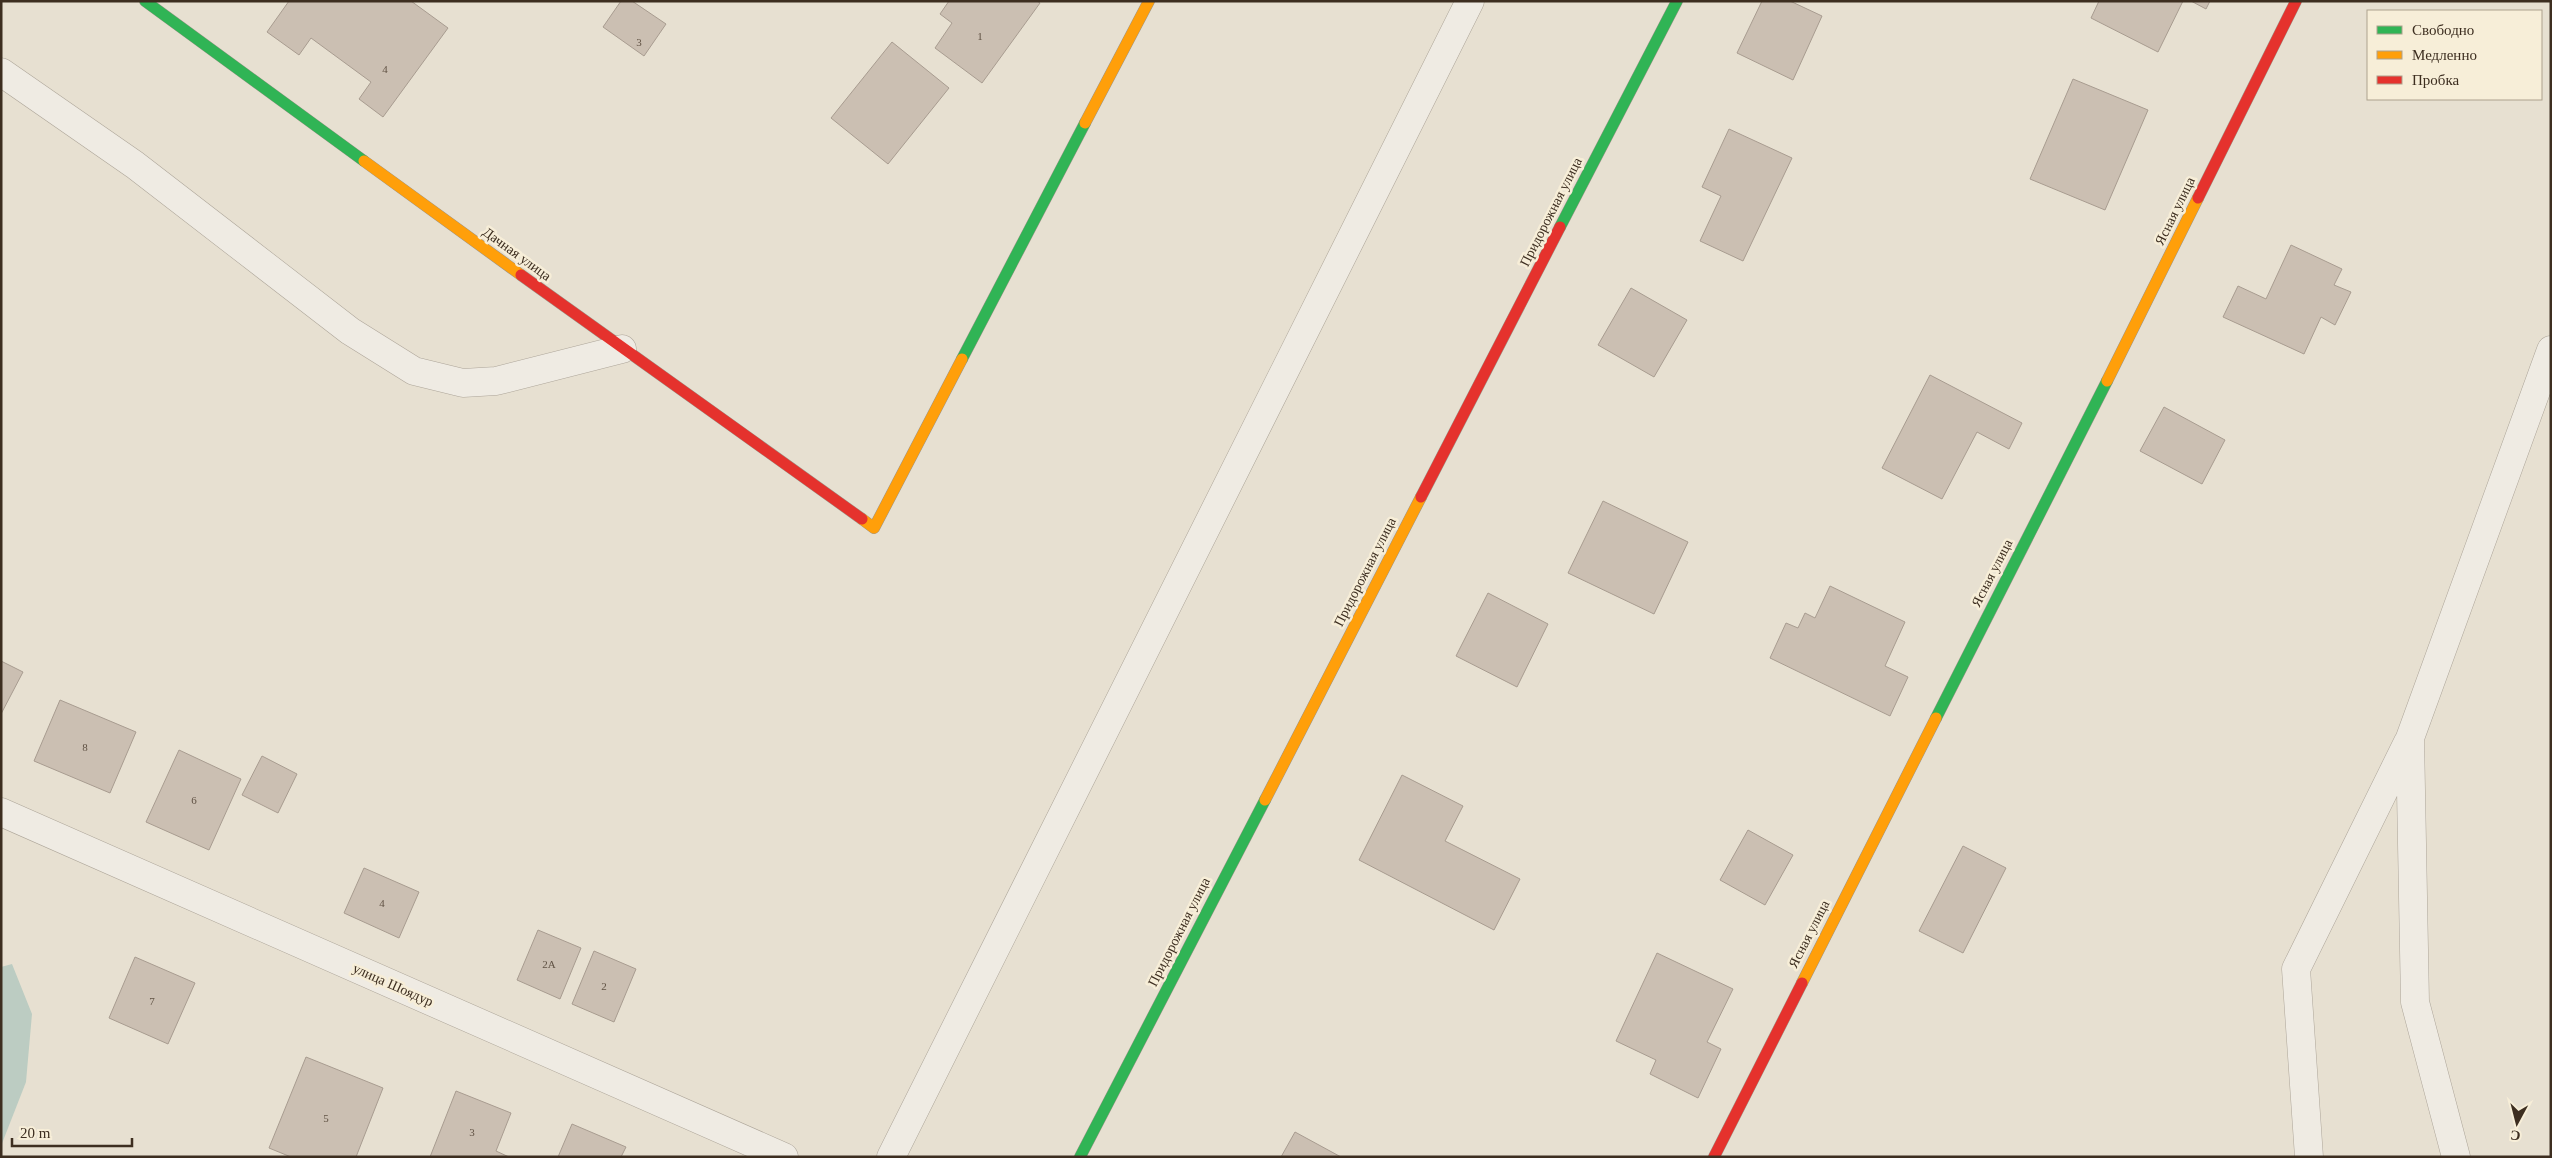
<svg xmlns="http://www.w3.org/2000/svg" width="2552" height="1158" viewBox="0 0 2552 1158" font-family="Georgia,serif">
<rect width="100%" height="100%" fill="#e7e0d1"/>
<!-- water -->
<path fill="#bcccc2" d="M 12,964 L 32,1014 L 26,1082 L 1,1146 L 1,967 Z"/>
<!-- building -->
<path fill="#cbbfb2" stroke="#a89c90" d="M 289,1 L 411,1 L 448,28 L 383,117 L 359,99 L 371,82 L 311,38 L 299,55 L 267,32 Z
M 621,1 L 632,1 L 666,24 L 644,56 L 603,27 Z
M 949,1 L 1037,1 L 1040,3 L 982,83 L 935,48 L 952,23 L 940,14 Z
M 1762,1 L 1790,1 L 1822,16 L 1793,80 L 1737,53 Z
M 2099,1 L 2183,1 L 2158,52 L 2091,18 Z
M 2191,1 L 2210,1 L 2206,9 Z
M 892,42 L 949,88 L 888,164 L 831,118 Z
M 2073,79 L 2148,110 L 2105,210 L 2030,179 Z
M 1729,129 L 1792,158 L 1743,261 L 1700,241 L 1721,196 L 1702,187 Z
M 2291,245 L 2342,269 L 2334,285 L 2351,292 L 2335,325 L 2321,317 L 2304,354 L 2223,317 L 2238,286 L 2266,299 Z
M 1631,288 L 1687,320 L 1654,377 L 1598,345 Z
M 1930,375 L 2022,423 L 2009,449 L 1977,432 L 1942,499 L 1882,468 Z
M 2164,407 L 2225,440 L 2202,484 L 2140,451 Z
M 1603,501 L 1688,542 L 1654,614 L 1568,573 Z
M 1830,586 L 1905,622 L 1885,666 L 1908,677 L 1890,716 L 1770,658 L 1786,623 L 1798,628 L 1805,613 L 1815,618 Z
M 1488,593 L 1548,624 L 1517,687 L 1456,656 Z
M 1,661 L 23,672 L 1,714 Z
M 60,700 L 136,732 L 110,793 L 34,761 Z
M 179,750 L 241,779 L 209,850 L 146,822 Z
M 262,756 L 297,774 L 278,813 L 242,795 Z
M 1402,775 L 1463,806 L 1445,841 L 1520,879 L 1494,930 L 1359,860 Z
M 1748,830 L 1793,855 L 1765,905 L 1720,880 Z
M 1963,846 L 2006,868 L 1963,953 L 1919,931 Z
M 364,868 L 419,892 L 399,938 L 344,913 Z
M 538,930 L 581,948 L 560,999 L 517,980 Z
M 594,951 L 636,969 L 614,1022 L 572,1004 Z
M 1657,953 L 1733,989 L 1707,1042 L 1721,1049 L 1698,1098 L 1650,1074 L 1656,1060 L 1616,1041 Z
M 135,957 L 195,983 L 168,1044 L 109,1018 Z
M 306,1057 L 383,1088 L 356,1157 L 291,1157 L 269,1148 Z
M 456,1091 L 511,1113 L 496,1151 L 509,1157 L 430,1157 Z
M 572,1124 L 626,1147 L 621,1157 L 558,1157 Z
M 1295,1132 L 1341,1157 L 1281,1157 Z"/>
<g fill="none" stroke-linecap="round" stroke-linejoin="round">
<defs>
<path id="street" d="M 1,72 L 135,165 L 350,331 L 414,371 L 463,383 L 496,381 L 622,349
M 1,812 L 784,1157
M 891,1157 L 1470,1
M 2309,1157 L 2296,969 L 2408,742
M 2456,1157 L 2415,1002 L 2410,738 L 2551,350"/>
<path id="fast" d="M 145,1 L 364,161
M 1560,227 L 1677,1
M 962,359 L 1085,123
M 1936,718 L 2107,381
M 1080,1157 L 1265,800"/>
<path id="slow" d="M 1085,123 L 1149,1
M 364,161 L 521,275
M 2107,381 L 2198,198
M 862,519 L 874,528 L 962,359
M 1265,800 L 1421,497
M 1802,983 L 1936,718"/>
<path id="jam" d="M 2198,198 L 2296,1
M 521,275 L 862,519
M 1421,497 L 1560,227
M 1714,1157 L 1802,983"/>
</defs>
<!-- street casing -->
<use href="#street" stroke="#ada599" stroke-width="29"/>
<!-- fast casing -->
<use href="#fast" stroke="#9c958a" stroke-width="12"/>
<!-- slow casing -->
<use href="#slow" stroke="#9c958a" stroke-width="12"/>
<!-- jam casing -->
<use href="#jam" stroke="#9c958a" stroke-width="12"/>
<!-- street -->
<use href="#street" stroke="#efebe3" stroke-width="28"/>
<!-- fast -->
<use href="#fast" stroke="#30b455" stroke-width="11"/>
<!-- slow -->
<use href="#slow" stroke="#ff9f0a" stroke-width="11"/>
<!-- jam -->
<use href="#jam" stroke="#e5322d" stroke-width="11"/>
</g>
<g text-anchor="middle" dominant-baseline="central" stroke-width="5" stroke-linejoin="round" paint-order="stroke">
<!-- number labels -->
<g font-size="11" fill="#605244">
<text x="980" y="36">1</text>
<text x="639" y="42">3</text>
<text x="385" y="69">4</text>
<text x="85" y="747">8</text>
<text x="194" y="800">6</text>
<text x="382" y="903">4</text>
<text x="549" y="964">2А</text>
<text x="604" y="986">2</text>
<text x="152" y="1001">7</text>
<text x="326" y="1118">5</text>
<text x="472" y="1132">3</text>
</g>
<!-- street labels -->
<g font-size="14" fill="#3d2e20" stroke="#f7eed8">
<text transform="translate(2175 211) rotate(-64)">Ясная улица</text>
<text transform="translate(1551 212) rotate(-63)">Придорожная улица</text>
<text transform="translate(517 254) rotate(36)">Дачная улица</text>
<text transform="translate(1365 572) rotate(-63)">Придорожная улица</text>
<text transform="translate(1992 573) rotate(-63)">Ясная улица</text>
<text transform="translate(1179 932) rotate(-63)">Придорожная улица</text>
<text transform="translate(1809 934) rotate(-63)">Ясная улица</text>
<text transform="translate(393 985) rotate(24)">улица Шоядур</text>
</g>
</g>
<!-- border -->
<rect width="2552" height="1158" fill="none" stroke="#3d2e20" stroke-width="5"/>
<!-- legend -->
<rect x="2367" y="10" width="175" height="90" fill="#f7eed8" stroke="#ada18e"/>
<rect x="2377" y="26" width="25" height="8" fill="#30b455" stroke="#ada18e"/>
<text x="2412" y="35" font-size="15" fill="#3d2e20">Свободно</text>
<rect x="2377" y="51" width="25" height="8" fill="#ff9f0a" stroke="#ada18e"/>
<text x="2412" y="60" font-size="15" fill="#3d2e20">Медленно</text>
<rect x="2377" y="76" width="25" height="8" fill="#e5322d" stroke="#ada18e"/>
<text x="2412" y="85" font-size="15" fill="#3d2e20">Пробка</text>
<!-- north arrow -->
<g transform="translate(2517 1123) rotate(187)" stroke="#f7eed8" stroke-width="4" paint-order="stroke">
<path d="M0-4L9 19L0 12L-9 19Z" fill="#3d2e20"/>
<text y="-8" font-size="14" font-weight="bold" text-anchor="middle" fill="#3d2e20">С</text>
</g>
<!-- scale -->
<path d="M12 1138v8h120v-8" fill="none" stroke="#3d2e20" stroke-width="2.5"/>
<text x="20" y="1138" font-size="15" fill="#3d2e20" stroke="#f7eed8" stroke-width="4" paint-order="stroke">20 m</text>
</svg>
